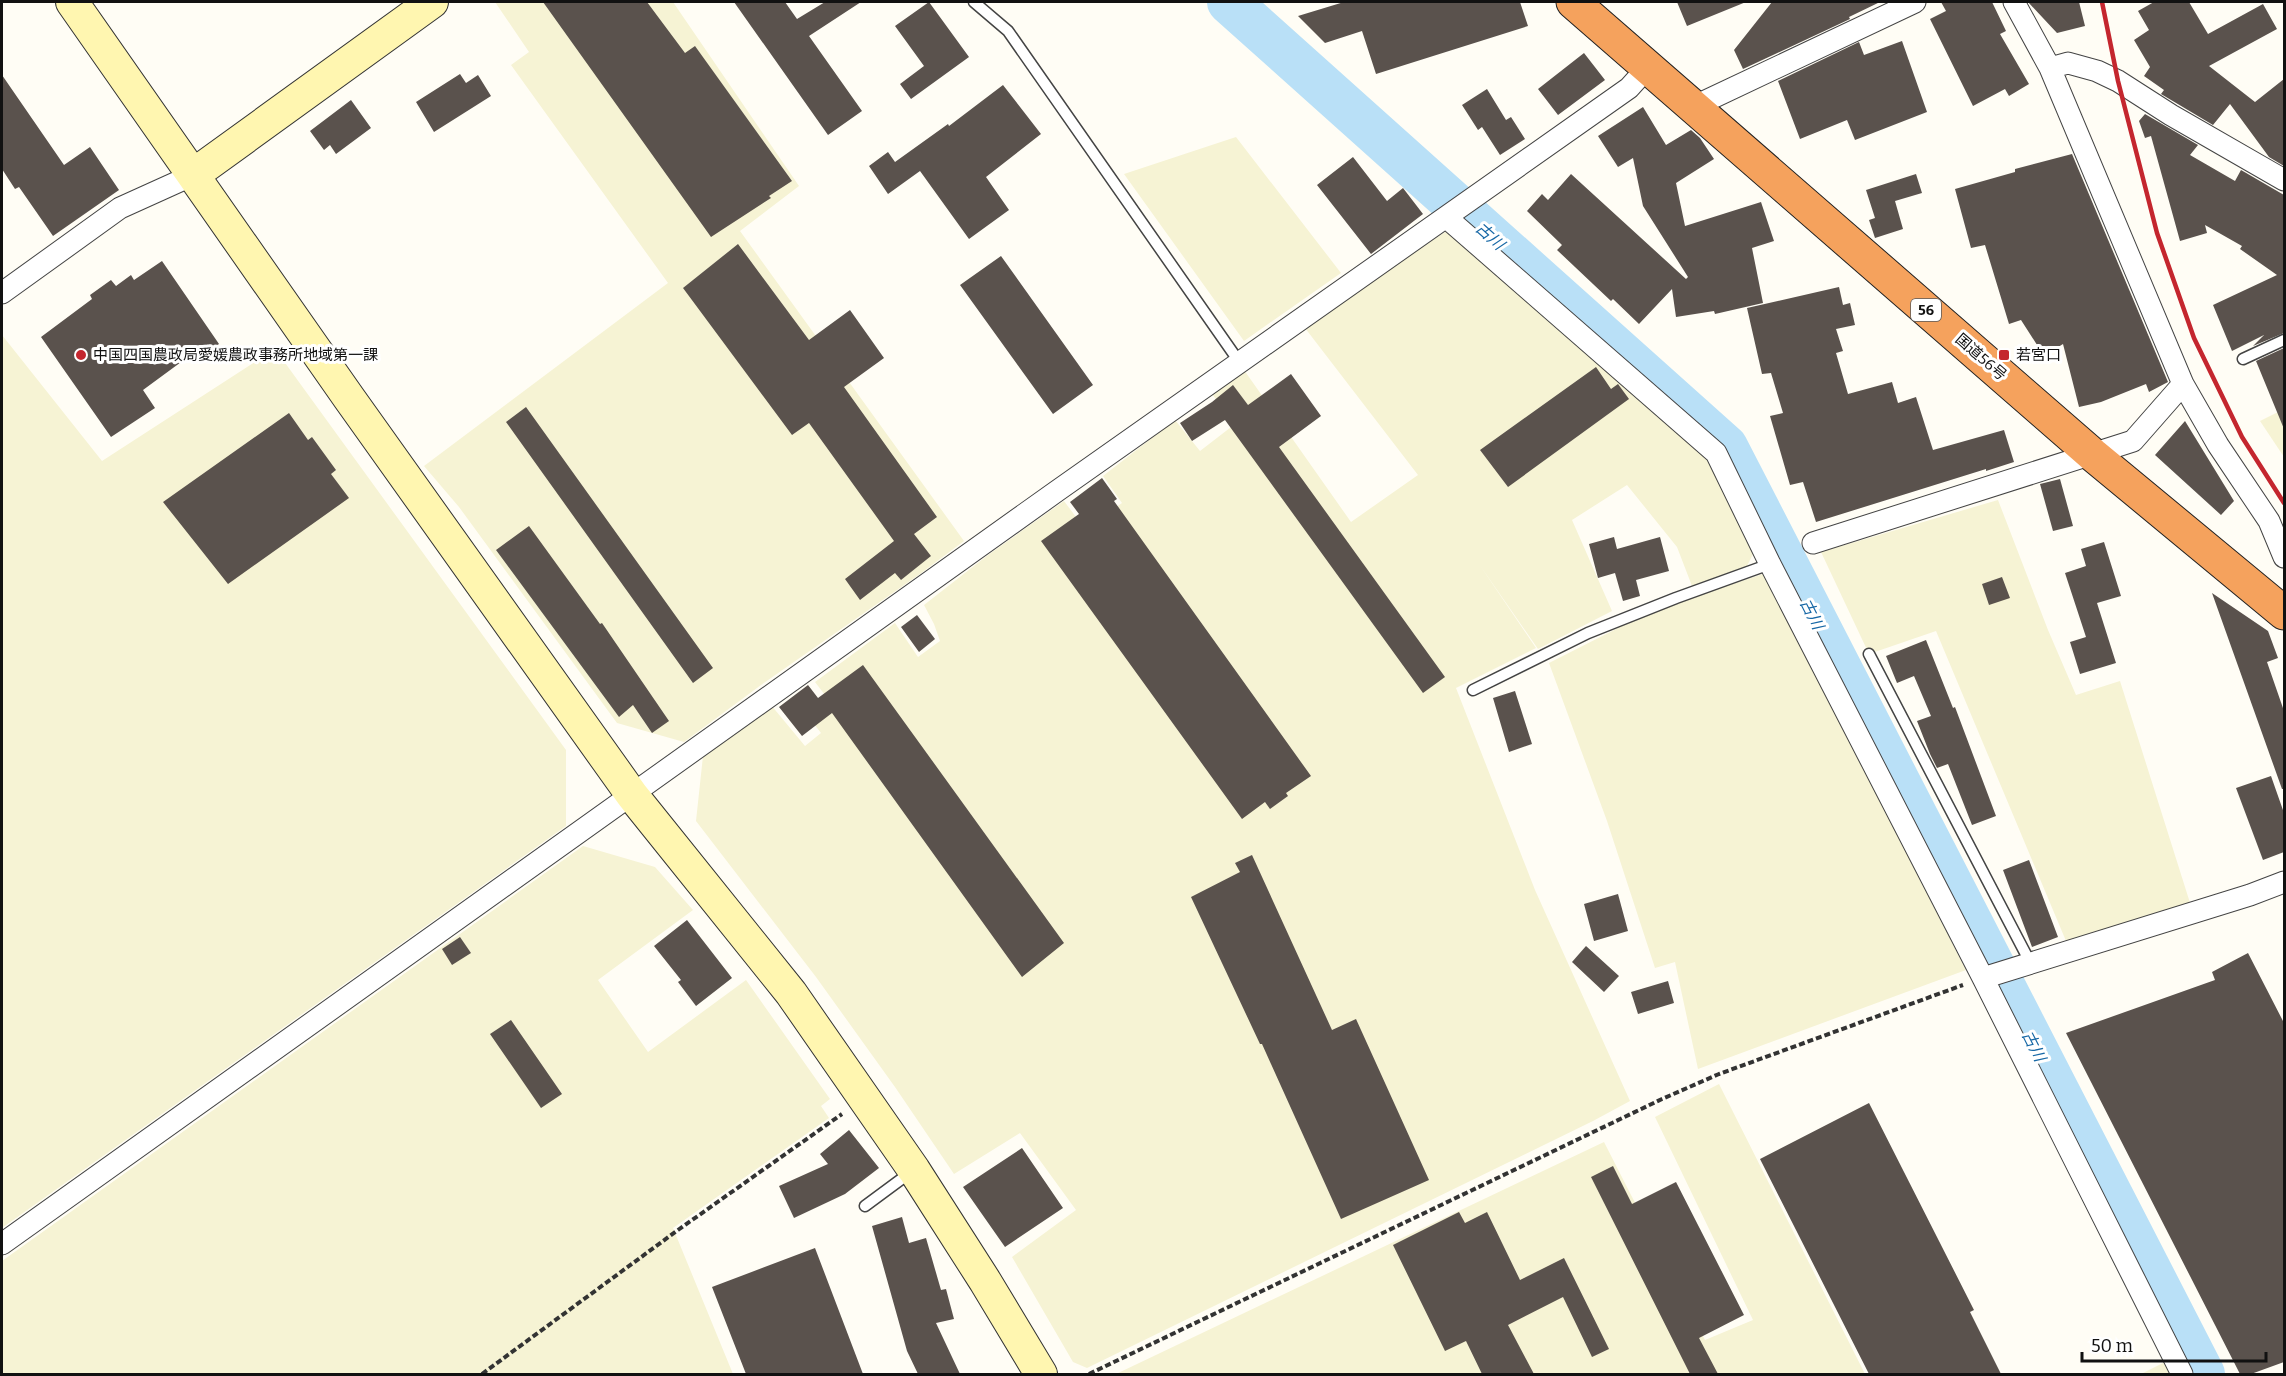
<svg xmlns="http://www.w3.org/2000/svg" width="2286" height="1376" viewBox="0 0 2286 1376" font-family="Bitter,'Noto Sans JP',serif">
<rect width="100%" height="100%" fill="#fffdf5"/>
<!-- farmland -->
<path fill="#f6f3d4" d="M 495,2 L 673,2 L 799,186 L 740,231 L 964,541 L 920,574 L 761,685 L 684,742 L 617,723 L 459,507 L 424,466 L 668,283 L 511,65 L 529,52 Z
M 1236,137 L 1341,273 L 1244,341 L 1124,174 Z
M 1450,229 L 1711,458 L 1755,550 L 1747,566 L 1692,586 L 1677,547 L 1627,485 L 1572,520 L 1612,611 L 1538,649 L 1479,564 L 1536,648 L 1456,688 L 1535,890 L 1630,1101 L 1593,1121 L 1087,1368 L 1073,1362 L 1012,1257 L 1076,1210 L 1020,1133 L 954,1174 L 895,1087 L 816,977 L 696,821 L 703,756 L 771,705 L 805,746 L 821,733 L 804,711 L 825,695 L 815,682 L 895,623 L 918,657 L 940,641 L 934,624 L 924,605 L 988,555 L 1064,501 L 1085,529 L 1122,503 L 1103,476 L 1175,420 L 1200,451 L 1235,424 L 1212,394 L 1244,370 L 1351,522 L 1418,475 L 1305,328 L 1352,292 Z
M 2,335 L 102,461 L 275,349 L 566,750 L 566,826 L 2,1228 Z
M 2284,409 L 2284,457 L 2260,421 Z
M 1998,500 L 2048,630 L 2076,695 L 2120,681 L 2191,906 L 2066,941 L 1936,631 L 1869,654 L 1821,552 Z
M 1766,573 L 1966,970 L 1698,1069 L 1675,962 L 1655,968 L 1607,821 L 1549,663 L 1622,626 L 1696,596 Z
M 583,846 L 655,867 L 693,910 L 598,980 L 648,1052 L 746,980 L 830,1099 L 821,1106 L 829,1118 L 673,1228 L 733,1374 L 2,1374 L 2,1261 Z
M 1719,1084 L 1865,1374 L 1116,1374 L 1604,1142 L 1705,1340 L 1753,1320 L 1655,1117 Z
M 2165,1362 L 2171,1374 L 2141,1374 Z"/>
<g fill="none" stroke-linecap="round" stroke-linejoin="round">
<!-- river -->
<path stroke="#b9e0f7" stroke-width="44" d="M 1229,2 L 1726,447 L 2203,1374"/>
</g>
<!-- building -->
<path fill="#5a524d" d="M 543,2 L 647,2 L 685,53 L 695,46 L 792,181 L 769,196 L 771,198 L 711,237 Z
M 734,2 L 785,2 L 797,19 L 825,2 L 861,2 L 809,36 L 862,111 L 828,135 Z
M 929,2 L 969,57 L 911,99 L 900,84 L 924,66 L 895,26 Z
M 1344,2 L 1520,2 L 1528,26 L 1376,74 L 1362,31 L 1325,43 L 1298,16 Z
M 1677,2 L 1746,2 L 1687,26 Z
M 1772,2 L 1880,2 L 1849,17 L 1850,19 L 1743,69 L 1734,50 Z
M 1941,2 L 1992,2 L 2006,31 L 2000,34 L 2029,84 L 2009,96 L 2005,89 L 1973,106 L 1930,19 L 1946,11 Z
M 2028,2 L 2079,2 L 2085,26 L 2057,33 Z
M 2154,2 L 2189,2 L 2208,34 L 2263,4 L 2277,29 L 2209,66 L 2255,102 L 2284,79 L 2284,166 L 2269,157 L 2230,104 L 2213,125 L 2161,94 L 2164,90 L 2144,76 L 2150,67 L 2134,40 L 2149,30 L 2138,11 Z
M 1902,41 L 1927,112 L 1855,140 L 1847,120 L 1800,139 L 1778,81 L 1859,42 L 1864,55 Z
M 1584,53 L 1605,80 L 1558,115 L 1538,89 Z
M 460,74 L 466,83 L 478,75 L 491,96 L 434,132 L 416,102 Z
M 2,75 L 64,165 L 90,147 L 119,190 L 53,236 L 19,187 L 15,189 L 2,169 Z
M 1003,85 L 1041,134 L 986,177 L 1009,210 L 969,239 L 920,171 L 888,194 L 869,166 L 888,152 L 895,162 L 948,124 L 949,126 Z
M 1487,89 L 1506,120 L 1511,117 L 1525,139 L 1500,155 L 1482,127 L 1478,130 L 1462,105 Z
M 351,100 L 371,128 L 336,154 L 330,145 L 324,150 L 310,131 Z
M 1643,107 L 1666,145 L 1691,130 L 1700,138 L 1714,159 L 1676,183 L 1685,226 L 1761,202 L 1774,241 L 1752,248 L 1763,303 L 1715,314 L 1714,311 L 1676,317 L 1672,289 L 1639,324 L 1613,299 L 1611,301 L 1557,250 L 1562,245 L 1527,211 L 1542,194 L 1548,200 L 1571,174 L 1686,279 L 1688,277 L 1643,206 L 1633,158 L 1618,167 L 1598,136 Z
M 2145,114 L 2198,145 L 2190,155 L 2235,181 L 2241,170 L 2284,195 L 2284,333 L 2253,346 L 2264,335 L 2232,351 L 2213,305 L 2277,275 L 2240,249 L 2242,246 L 2205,225 L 2207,233 L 2180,241 L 2151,136 L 2145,138 L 2139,121 Z
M 2072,154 L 2168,382 L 2149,392 L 2146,384 L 2101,402 L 2079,407 L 2063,344 L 2047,354 L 2042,346 L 2039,348 L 2021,320 L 2009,324 L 1985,245 L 1971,248 L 1955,189 L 2015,172 L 2015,169 Z
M 1353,157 L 1387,201 L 1403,188 L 1423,214 L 1371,254 L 1317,185 Z
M 1916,174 L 1922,193 L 1895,201 L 1903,229 L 1875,238 L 1869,220 L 1875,218 L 1866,190 Z
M 738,244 L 809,340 L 850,310 L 884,358 L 844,387 L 937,517 L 914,534 L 931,556 L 901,580 L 895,573 L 860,600 L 845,579 L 894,541 L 809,423 L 792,435 L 683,288 Z
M 1001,256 L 1093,385 L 1053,414 L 960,285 Z
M 162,261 L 219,344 L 196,359 L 192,354 L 143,390 L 155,408 L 111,437 L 41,337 L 92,299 L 90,295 L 111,280 L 116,286 L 131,275 L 134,280 Z
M 1839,287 L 1843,305 L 1850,303 L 1855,325 L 1836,329 L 1843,351 L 1836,353 L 1848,394 L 1892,382 L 1898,403 L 1916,397 L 1933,450 L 2004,430 L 2014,462 L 1986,471 L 1986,469 L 1816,522 L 1803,482 L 1790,485 L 1770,416 L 1783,413 L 1771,373 L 1762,374 L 1747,308 Z
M 2284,348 L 2284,429 L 2256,361 Z
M 1596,367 L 1611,389 L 1618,384 L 1629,399 L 1508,487 L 1480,450 Z
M 1291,374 L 1321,416 L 1279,447 L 1445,677 L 1423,693 L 1225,420 L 1192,441 L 1180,423 L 1212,402 L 1233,385 L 1248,405 Z
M 526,407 L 713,668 L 693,683 L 506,422 Z
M 289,413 L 308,440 L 312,437 L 336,470 L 331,474 L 349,498 L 228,584 L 163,502 Z
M 2185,421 L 2234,501 L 2221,515 L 2155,455 Z
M 1102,478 L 1117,499 L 1114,501 L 1311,776 L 1286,793 L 1288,796 L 1270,809 L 1265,802 L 1242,819 L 1041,541 L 1079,514 L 1070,502 Z
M 2060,479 L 2073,526 L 2053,531 L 2040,484 Z
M 529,526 L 600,624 L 602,623 L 669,721 L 652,733 L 633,705 L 619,717 L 496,550 Z
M 1614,537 L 1617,549 L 1660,537 L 1669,571 L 1636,580 L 1640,596 L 1623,601 L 1615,573 L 1598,578 L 1589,544 Z
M 2104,542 L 2121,596 L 2097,603 L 2116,663 L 2080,674 L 2070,642 L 2086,637 L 2065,573 L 2086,566 L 2081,549 Z
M 2002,577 L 2010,598 L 1989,605 L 1982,584 Z
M 2212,593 L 2268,631 L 2278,658 L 2267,662 L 2284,711 L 2284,789 L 2282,789 Z
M 917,615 L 935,639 L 919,652 L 901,627 Z
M 1926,640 L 1953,708 L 1955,707 L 1996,816 L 1972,825 L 1948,764 L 1937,768 L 1930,754 L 1917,721 L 1931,716 L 1914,676 L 1897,683 L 1886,656 Z
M 863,665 L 1064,943 L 1022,977 L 832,713 L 802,736 L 779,707 L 808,685 L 818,698 Z
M 1515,691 L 1532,744 L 1509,752 L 1493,698 Z
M 2271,776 L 2284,813 L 2284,852 L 2263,860 L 2236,788 Z
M 1252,855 L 1332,1030 L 1356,1019 L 1429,1180 L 1341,1219 L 1262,1044 L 1260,1044 L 1191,897 L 1240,872 L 1235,863 Z
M 2029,860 L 2058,937 L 2032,947 L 2003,870 Z
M 1618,894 L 1628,931 L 1594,941 L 1584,904 Z
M 687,920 L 732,978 L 696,1006 L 678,982 L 681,980 L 654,946 Z
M 460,937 L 471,953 L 452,965 L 442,949 Z
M 1586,946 L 1619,976 L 1604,992 L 1572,962 Z
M 2248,953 L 2284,1023 L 2284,1362 L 2251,1374 L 2240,1374 L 2066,1033 L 2215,980 L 2212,972 Z
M 1668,981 L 1674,1003 L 1638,1014 L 1631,992 Z
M 511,1020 L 562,1094 L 541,1108 L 490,1034 Z
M 1869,1103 L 1974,1310 L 1970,1312 L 2001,1374 L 1869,1374 L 1760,1159 Z
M 849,1130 L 879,1168 L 845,1194 L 794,1218 L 779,1186 L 828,1164 L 820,1154 Z
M 1022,1148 L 1063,1208 L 1005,1247 L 963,1187 Z
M 1613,1166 L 1632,1204 L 1676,1182 L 1744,1315 L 1699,1338 L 1718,1374 L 1690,1374 L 1591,1177 Z
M 1459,1212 L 1465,1223 L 1487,1212 L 1520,1280 L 1564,1258 L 1609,1349 L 1592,1357 L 1563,1297 L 1508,1325 L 1534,1374 L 1482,1374 L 1466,1341 L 1445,1351 L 1393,1245 Z
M 902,1217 L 909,1243 L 926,1238 L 941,1290 L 946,1289 L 954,1319 L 936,1323 L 960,1374 L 918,1374 L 907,1351 L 872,1226 Z
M 815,1248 L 863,1374 L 746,1374 L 712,1287 Z"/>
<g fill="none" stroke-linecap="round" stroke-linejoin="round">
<defs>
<path id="lane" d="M 974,2 L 1008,31 L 1240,363
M 2243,359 L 2284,340
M 1869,654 L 2031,964
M 1473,690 L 1588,633 L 1676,598 L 1770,564
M 865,1206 L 911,1172"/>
<path id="street" d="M 2014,2 L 2050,68 L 2183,384 L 2218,445 L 2269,521 L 2284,557
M 2050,68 L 2068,63 L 2097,71 L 2118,81 L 2171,115 L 2284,180
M 1693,107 L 1915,2
M 1447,218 L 1716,453 L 1770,564 L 1983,978 L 2182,1374
M 2,293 L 120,208 L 193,175
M 1813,543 L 2133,441 L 2183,384
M 1983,978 L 2250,895 L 2284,882
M 2,1244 L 1057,491 L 1629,88 L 1648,67"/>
<path id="secondary" d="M 72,2 L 349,398 L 632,795 L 791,993 L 914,1170 L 985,1281 L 1041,1374
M 193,175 L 432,2"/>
<path id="highway" d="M 1573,2 L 2093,455 L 2284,613"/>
</defs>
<!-- lane casing -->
<use href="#lane" stroke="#444" stroke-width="13"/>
<!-- street casing -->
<use href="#street" stroke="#444" stroke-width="23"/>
<!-- secondary casing -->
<use href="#secondary" stroke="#333" stroke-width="34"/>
<!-- highway casing -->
<use href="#highway" stroke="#222" stroke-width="35"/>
<!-- path -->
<path stroke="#333" stroke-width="4" stroke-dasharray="6 3" stroke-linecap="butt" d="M 482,1374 L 678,1230 L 842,1114
M 1089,1374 L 1662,1099 L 1719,1074 L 1963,985"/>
<!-- lane -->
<use href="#lane" stroke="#fff" stroke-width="10"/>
<!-- street -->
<use href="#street" stroke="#fff" stroke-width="21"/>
<!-- secondary -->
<use href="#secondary" stroke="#fff6b0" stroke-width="32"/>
<!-- highway -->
<use href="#highway" stroke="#f5a25d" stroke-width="33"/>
<!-- rail -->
<path stroke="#c4262e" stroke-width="4.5" d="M 2102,2 L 2118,81 L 2157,233 L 2194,338 L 2242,437 L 2284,503"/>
</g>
<!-- markers -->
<g fill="#c4262e" stroke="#fff" stroke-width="2">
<circle cx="81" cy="355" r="6"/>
<rect x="1998" y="349" width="12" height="12" rx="3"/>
</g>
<g text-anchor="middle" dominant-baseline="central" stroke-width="6" stroke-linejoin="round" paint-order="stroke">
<!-- shield labels -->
<rect fill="#fff" stroke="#585858" stroke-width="1.5" x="1911" y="299" width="30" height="22" rx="4.5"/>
<g font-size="14" font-weight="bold" fill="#111">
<text x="1926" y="310">56</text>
</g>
<!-- poi labels -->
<g font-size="15" fill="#111" stroke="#fff" text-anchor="start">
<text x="93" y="355">中国四国農政局愛媛農政事務所地域第一課</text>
<text x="2016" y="355">若宮口</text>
</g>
<!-- street labels -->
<g font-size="15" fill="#111" stroke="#fff">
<text transform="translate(1981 357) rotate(41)">国道56号</text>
</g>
<!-- water labels -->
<g font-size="16" font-style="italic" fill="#1768a6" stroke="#fff">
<text transform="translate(1490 236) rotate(42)">古川</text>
<text transform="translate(1812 614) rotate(63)">古川</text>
<text transform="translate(2034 1046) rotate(63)">古川</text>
</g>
</g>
<!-- border -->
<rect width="2286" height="1376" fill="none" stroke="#111111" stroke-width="6"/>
<!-- scale -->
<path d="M2082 1352v9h184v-9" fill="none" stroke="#111111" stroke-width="3"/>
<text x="2091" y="1352" font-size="18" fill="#111111" stroke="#ffffff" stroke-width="4.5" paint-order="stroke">50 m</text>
</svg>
